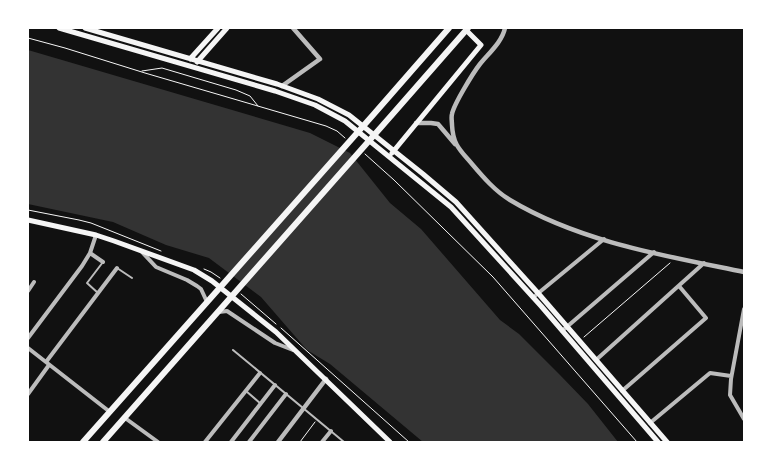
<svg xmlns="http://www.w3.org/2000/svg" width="772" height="470" viewBox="0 0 772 470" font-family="'Noto Sans',sans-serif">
<rect width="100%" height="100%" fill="#111"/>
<!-- water -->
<path fill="#333" d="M 28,50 L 310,133 L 350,153 L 390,203 L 421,229 L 500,320 L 519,334 L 560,375 L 588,404 L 618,442 L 423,442 L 330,364 L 307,350 L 261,297 L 209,258 L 166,245 L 113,222 L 28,204 Z"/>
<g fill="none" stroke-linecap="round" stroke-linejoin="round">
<!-- path -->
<path stroke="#f5f5f5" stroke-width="1" d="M 28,38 L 65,48 L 145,73 L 326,126 L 337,131 L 345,138
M 142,71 L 162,68 L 236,90 L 250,96 L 258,106
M 365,154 L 394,180 L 493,277 L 637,442
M 28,210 L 79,220 L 91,223 L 161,251
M 204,269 L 211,272 L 220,278
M 241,294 L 276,324
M 281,328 L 409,442
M 584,337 L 670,263
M 300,442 L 315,422"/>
<!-- service -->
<path stroke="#bcbcbc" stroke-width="2" d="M 117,268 L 132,278
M 98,293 L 87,283 L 103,262
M 233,350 L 344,442
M 246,391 L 261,404"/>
<!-- minor -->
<path stroke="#bcbcbc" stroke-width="4" d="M 96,235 L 90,253 L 103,262
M 142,252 L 156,267 L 187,280 L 197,286 L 201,289 L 207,302
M 28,291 L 34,282
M 536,295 L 604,239
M 744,309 L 731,379 L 730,395 L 744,419
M 219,312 L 227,311 L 275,343 L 293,350
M 562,331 L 654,252
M 28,338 L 82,266 L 90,253
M 28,348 L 110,412
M 596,360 L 704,263
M 46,362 L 117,268
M 622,391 L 706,318 L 679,286
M 28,394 L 49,365
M 125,418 L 158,442
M 650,423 L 710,373 L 731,376
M 205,442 L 260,373
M 231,442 L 275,385
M 249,442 L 286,394
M 322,442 L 331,431"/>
<!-- tertiary -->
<path stroke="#bcbcbc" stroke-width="4.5" d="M 505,28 C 502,42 489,53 480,64 C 473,73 454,104 452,114 C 451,117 452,122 452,125 C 453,145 460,150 472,164 C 483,177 495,191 510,200 C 580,242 666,256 744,272
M 282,86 L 320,59 L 293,28
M 416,123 L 431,123 L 438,124 L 455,144
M 278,442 L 326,379"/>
<!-- secondary -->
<path stroke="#f5f5f5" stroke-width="5" d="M 59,28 L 275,91 L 315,105 L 345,121 L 451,207 L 541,306 L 658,442
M 85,28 L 277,84 L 318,99 L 349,115 L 423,174 L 456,202 L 538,293 L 667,442
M 190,59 L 218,28
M 197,62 L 227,28
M 392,153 L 481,45 L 466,30
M 28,220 L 96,235 L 114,241 L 194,270 L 212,281 L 276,332 L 390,442"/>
<!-- trunk -->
<path stroke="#f5f5f5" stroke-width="6" d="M 83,442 L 373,115 L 449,28
M 103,442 L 383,125 L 468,28"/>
</g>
<!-- border -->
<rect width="772" height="470" fill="none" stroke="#ffffff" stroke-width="58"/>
</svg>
